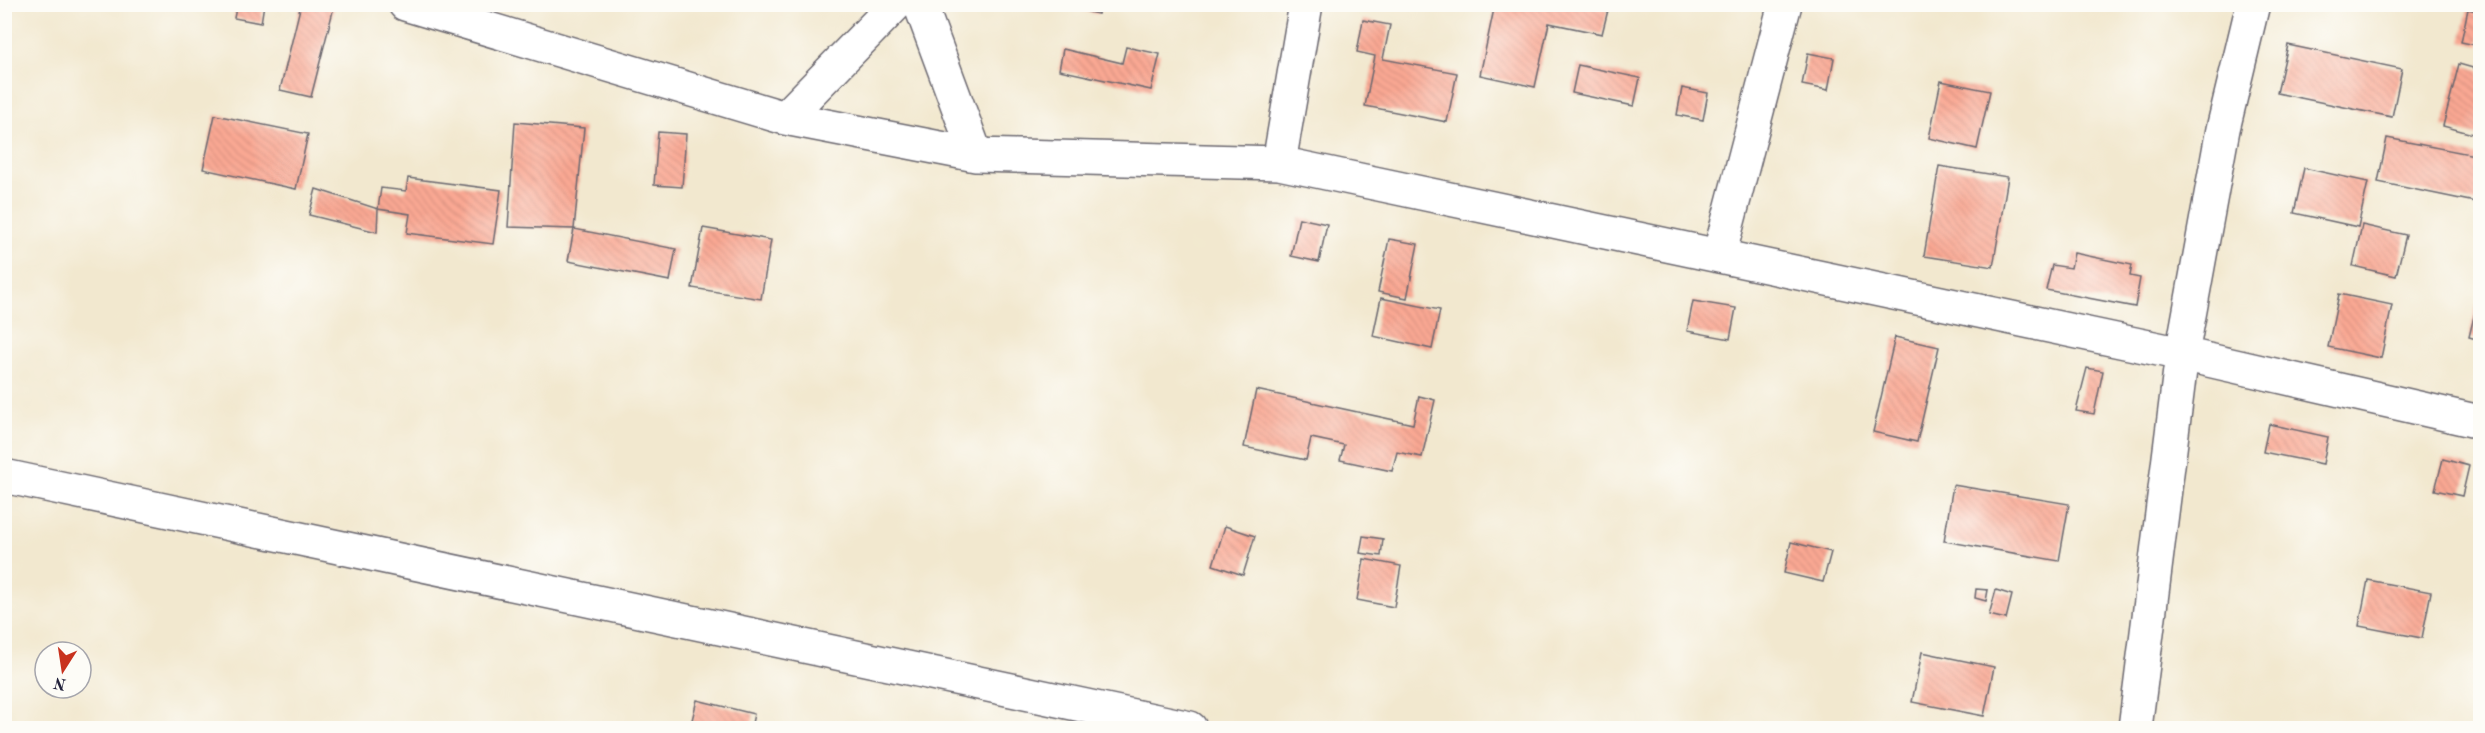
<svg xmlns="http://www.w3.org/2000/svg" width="2485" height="733" viewBox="0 0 2485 733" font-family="'Old Standard TT',serif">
<defs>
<pattern id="building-back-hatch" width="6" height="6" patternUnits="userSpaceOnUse" patternTransform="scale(1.5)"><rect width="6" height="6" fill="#faa893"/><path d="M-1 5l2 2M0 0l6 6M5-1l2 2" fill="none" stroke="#d69080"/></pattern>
</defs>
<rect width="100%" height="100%" fill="#fdfcf7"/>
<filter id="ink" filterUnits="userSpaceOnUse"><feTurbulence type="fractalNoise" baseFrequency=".0167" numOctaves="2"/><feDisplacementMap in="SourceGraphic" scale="12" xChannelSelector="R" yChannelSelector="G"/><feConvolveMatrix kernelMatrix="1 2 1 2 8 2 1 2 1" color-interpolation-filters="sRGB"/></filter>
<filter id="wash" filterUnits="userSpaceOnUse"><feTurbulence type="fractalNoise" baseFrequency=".008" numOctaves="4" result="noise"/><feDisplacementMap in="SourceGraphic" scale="24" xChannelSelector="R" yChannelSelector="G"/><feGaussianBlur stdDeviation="1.35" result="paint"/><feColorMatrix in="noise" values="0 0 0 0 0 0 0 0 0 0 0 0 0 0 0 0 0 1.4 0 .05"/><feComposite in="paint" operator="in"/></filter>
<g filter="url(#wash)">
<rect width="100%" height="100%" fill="#f2e8cf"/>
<g id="blocks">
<!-- building -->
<path fill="url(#building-back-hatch)" d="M 237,4 L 264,4 L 261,23 L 234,18 Z
M 301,4 L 334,7 L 311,97 L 280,90 Z
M 1076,4 L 1100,4 L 1098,14 L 1075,9 Z
M 1495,4 L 1581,4 L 1608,10 L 1602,34 L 1549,23 L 1535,87 L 1480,75 Z
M 2468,9 L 2480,12 L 2480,46 L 2461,42 Z
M 1363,20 L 1390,25 L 1383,59 L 1457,73 L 1447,122 L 1365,106 L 1375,56 L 1357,52 Z
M 2288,45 L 2402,69 L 2392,117 L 2277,93 Z
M 1126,47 L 1160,54 L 1151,90 L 1059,70 L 1063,49 L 1122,63 Z
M 1808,53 L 1834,58 L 1828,90 L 1802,85 Z
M 2459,64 L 2480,70 L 2480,136 L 2443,126 Z
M 1578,65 L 1640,78 L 1634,106 L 1572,93 Z
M 1941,81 L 1990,91 L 1977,149 L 1929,138 Z
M 1682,88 L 1708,93 L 1703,120 L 1677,115 Z
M 215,115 L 308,134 L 296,189 L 203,169 Z
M 515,122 L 584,128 L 574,229 L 676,249 L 670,281 L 568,261 L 574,229 L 508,227 Z
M 658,132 L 686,134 L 682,187 L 654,185 Z
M 2387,138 L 2480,156 L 2480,203 L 2378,182 Z
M 1939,166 L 2008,177 L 1993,267 L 1924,256 Z
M 2304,168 L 2368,182 L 2358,227 L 2294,213 Z
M 408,178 L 501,190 L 493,244 L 407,233 L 410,214 L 378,209 L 381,188 L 406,191 Z
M 316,189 L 378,209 L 377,232 L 309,215 Z
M 1299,218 L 1327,224 L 1319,262 L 1291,256 Z
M 2362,225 L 2406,235 L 2396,276 L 2353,266 Z
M 703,228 L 771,240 L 761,299 L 692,288 Z
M 1389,239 L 1418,244 L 1407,298 L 1378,292 Z
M 2074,253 L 2132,265 L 2130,276 L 2140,278 L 2135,307 L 2046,290 L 2052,265 L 2071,268 Z
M 2480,292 L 2480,340 L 2469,337 Z
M 2339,294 L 2392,305 L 2381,358 L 2328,347 Z
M 1381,298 L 1440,310 L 1432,349 L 1373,336 Z
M 1693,301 L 1736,308 L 1730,339 L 1687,331 Z
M 1895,337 L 1939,347 L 1917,442 L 1873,432 Z
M 2087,368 L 2103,371 L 2094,414 L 2076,411 Z
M 1256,390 L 1413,424 L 1419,396 L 1435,400 L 1422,457 L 1397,452 L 1392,471 L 1340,460 L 1344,445 L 1311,438 L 1306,460 L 1244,447 Z
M 2269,424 L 2328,437 L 2323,464 L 2263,452 Z
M 2443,459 L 2469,466 L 2462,496 L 2435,490 Z
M 1953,485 L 2069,504 L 2059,561 L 1944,541 Z
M 1225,526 L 1255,536 L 1243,575 L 1213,565 Z
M 1363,536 L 1383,539 L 1381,556 L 1360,553 Z
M 1791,542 L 1831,552 L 1823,582 L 1784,573 Z
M 1364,559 L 1401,566 L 1394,607 L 1357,600 Z
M 2368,580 L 2431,592 L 2422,638 L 2359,626 Z
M 1976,589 L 1988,590 L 1986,601 L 1975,598 Z
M 1996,590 L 2012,595 L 2006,619 L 1989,615 Z
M 1922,652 L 1994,667 L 1984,716 L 1912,702 Z
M 697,700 L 754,714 L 751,728 L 690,728 Z"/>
</g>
</g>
<g filter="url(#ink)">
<use href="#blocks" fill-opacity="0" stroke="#6b676f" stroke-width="1.5"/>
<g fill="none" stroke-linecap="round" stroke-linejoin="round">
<defs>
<path id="minor" d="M 405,4 L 785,118 L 976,155 L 1279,163 L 2182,354 L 2480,422
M 920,4 L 976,155
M 785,118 L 896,4
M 1279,163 L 1306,4
M 1719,256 L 1785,4
M 2135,728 L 2182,354 L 2223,129 L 2253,4"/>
<path id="tertiary" d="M 4,476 L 1190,728"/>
</defs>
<!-- minor casing -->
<use href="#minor" stroke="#6b676f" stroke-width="36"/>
<!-- tertiary casing -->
<use href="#tertiary" stroke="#6b676f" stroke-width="36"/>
<!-- minor -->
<use href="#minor" stroke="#fff" stroke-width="33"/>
<!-- tertiary -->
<use href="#tertiary" stroke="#fff" stroke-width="33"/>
</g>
</g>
<!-- margin -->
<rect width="2485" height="733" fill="none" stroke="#fdfcf7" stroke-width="24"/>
<!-- north arrow -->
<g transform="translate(63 670) rotate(192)"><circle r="28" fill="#fdfcf7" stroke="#a5a5ac" stroke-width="1.5"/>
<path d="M0-4.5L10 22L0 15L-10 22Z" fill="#c8321e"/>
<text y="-9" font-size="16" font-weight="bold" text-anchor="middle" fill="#22223b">N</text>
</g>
</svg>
